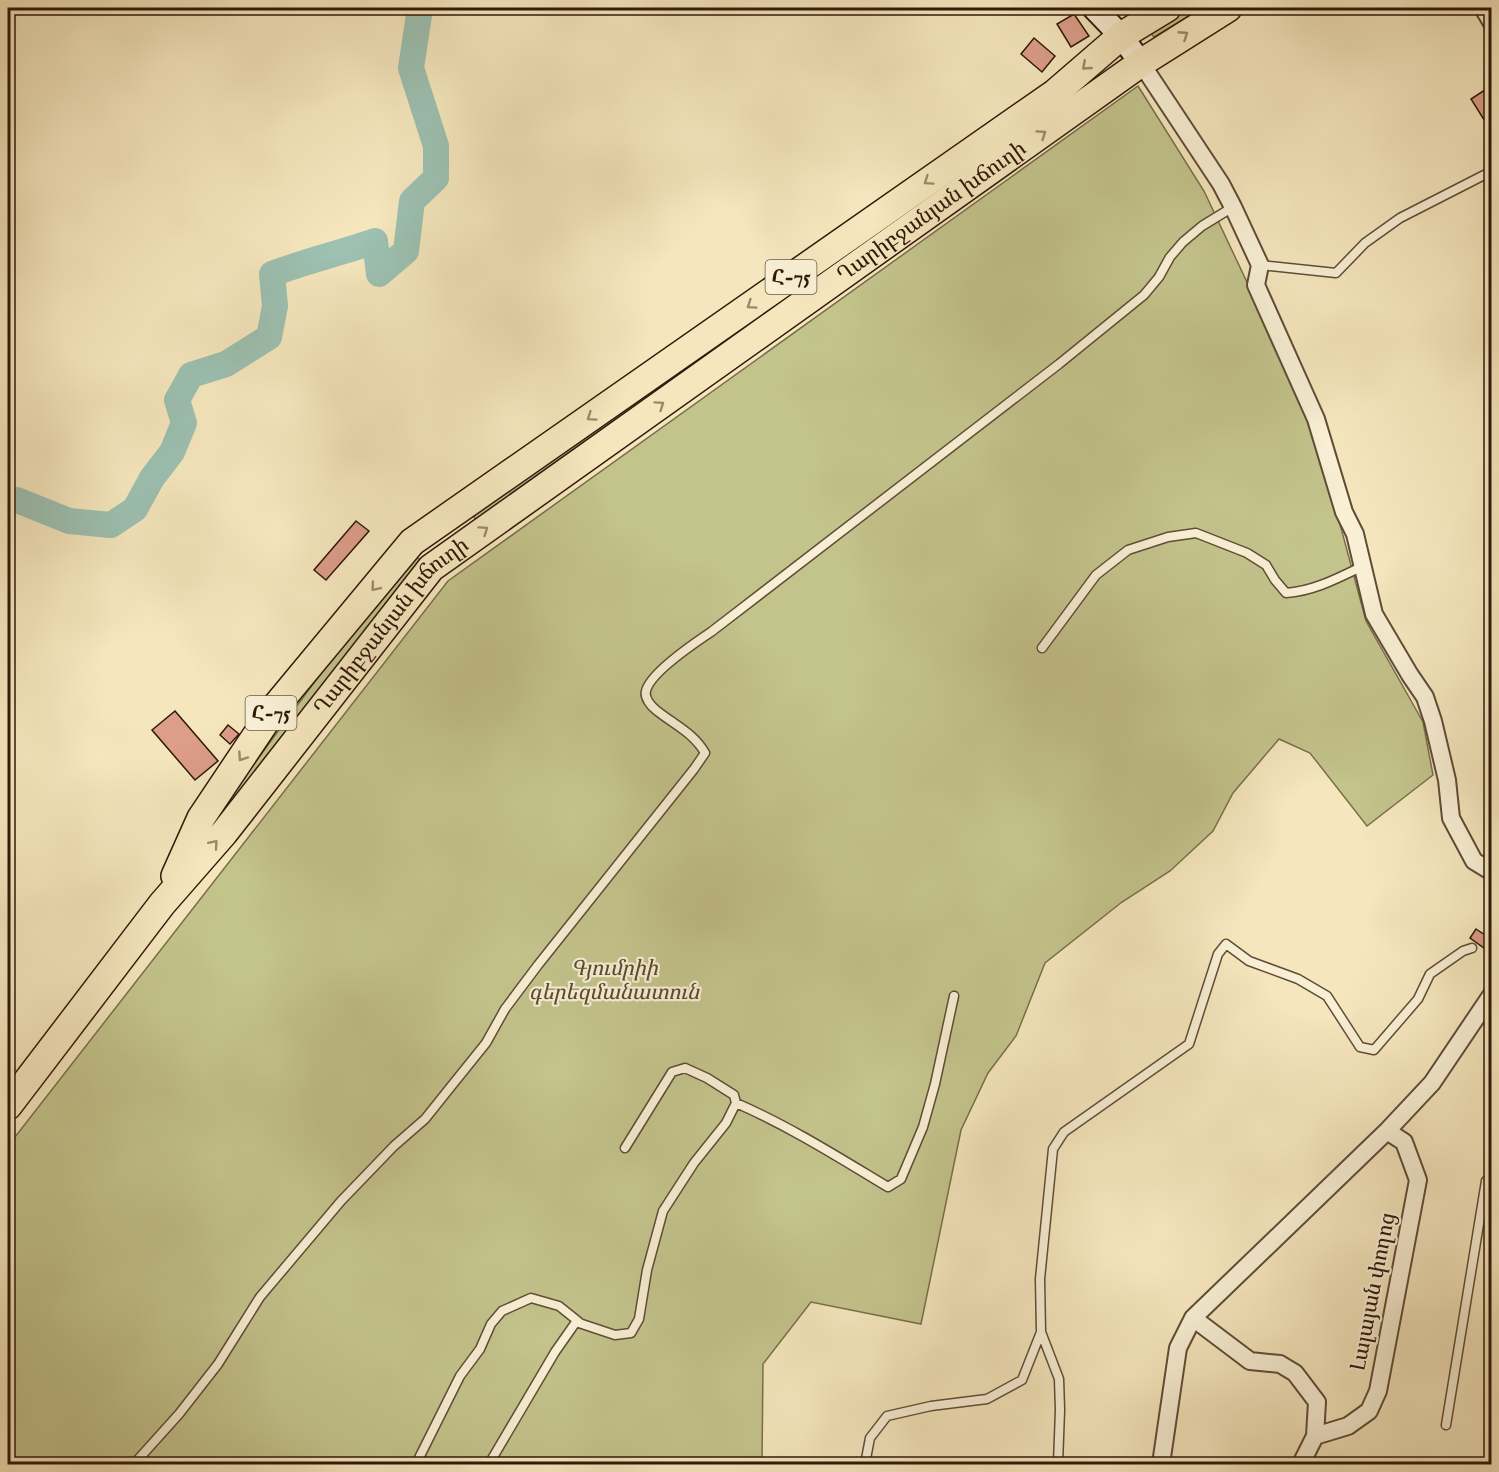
<svg xmlns="http://www.w3.org/2000/svg" width="1499" height="1472" viewBox="0 0 1499 1472" font-family="'IM FELL English','Noto Serif Armenian',serif">
<rect width="100%" height="100%" fill="#f5e6bd"/>
<filter id="stains"><feTurbulence type="fractalNoise" baseFrequency=".00333" numOctaves="4"/><feColorMatrix values="0 0 0 0 .2 0 0 0 0 .09 0 0 0 0 .02 0 0 0 .5 -.17"/></filter>
<radialGradient id="worn" r=".72"><stop offset=".6" stop-color="#630" stop-opacity="0"/><stop offset="1" stop-color="#630" stop-opacity=".3"/></radialGradient>
<!-- green -->
<path fill="#c3c38c" stroke="#796e4b" stroke-width="1.5" d="M 1183,8 L 1202,8 L 1154,37 L 1147,29 Z
M 1138,86 L 1204,191 L 1312,420 L 1366,621 L 1423,722 L 1433,775 L 1367,826 L 1310,753 L 1279,739 L 1233,793 L 1213,831 L 1170,871 L 1122,902 L 1045,963 L 1016,1036 L 988,1073 L 961,1130 L 921,1324 L 811,1302 L 763,1364 L 762,1464 L 8,1464 L 8,1146 L 448,581 Z
M 1063,98 L 1071,104 L 478,523 L 472,514 Z
M 415,555 L 423,563 L 218,826 L 211,822 L 333,657 Z"/>
<g fill="none" stroke-linecap="round" stroke-linejoin="round">
<!-- river -->
<path stroke="#9cc0b1" stroke-width="26" d="M 8,502 L 17,500 L 69,521 L 111,525 L 135,509 L 152,478 L 172,452 L 184,423 L 177,400 L 191,375 L 226,364 L 269,337 L 275,306 L 272,274 C 306,261 341,253 375,241 L 379,274 L 406,251 L 412,201 L 436,178 L 436,146 L 411,68 L 419,15 L 416,8"/>
</g>
<!-- building -->
<path fill="#dc9d89" stroke="#2f180a" stroke-width="1.5" d="M 1074,14 L 1089,36 L 1071,47 L 1057,24 Z
M 1034,38 L 1055,56 L 1042,72 L 1021,54 Z
M 1491,86 L 1491,131 L 1471,99 Z
M 356,521 L 369,531 L 326,580 L 314,570 Z
M 175,711 L 218,761 L 195,780 L 152,730 Z
M 228,725 L 239,734 L 230,744 L 220,735 Z
M 1476,929 L 1491,939 L 1491,953 L 1470,938 Z"/>
<g fill="none" stroke-linecap="round" stroke-linejoin="round">
<defs>
<path id="service" d="M 1260,265 L 1336,273 L 1365,243 L 1400,218 L 1492,171
M 1042,648 L 1096,575 L 1128,550 L 1168,537 L 1196,533 L 1247,553 L 1266,565 L 1275,580 L 1286,593 C 1314,591 1338,578 1363,566
M 736,1103 C 789,1126 838,1157 888,1187 L 901,1179 L 923,1127 L 935,1084 L 954,996
M 1446,1425 L 1486,1181 L 1492,1181
M 134,1464 L 179,1414 L 218,1364 L 260,1297 L 341,1201 L 394,1146 L 425,1119 L 453,1084 L 486,1043 L 505,1009 L 538,965 L 694,769 L 705,753 C 694,733 673,724 656,710 C 651,706 644,698 646,691 C 650,673 696,642 711,632 L 1059,364 L 1144,295 L 1159,277 L 1170,257 L 1183,242 L 1202,226 L 1233,207
M 416,1464 L 460,1376 L 480,1349 L 491,1324 L 502,1311 L 531,1298 L 559,1306 L 579,1322
M 489,1464 L 555,1352 L 576,1322 L 615,1335 L 631,1333 L 639,1319 L 647,1270 L 663,1211 L 694,1163 L 726,1123 L 736,1103 L 734,1095 L 707,1078 L 685,1068 L 672,1072 L 625,1148
M 865,1464 L 870,1438 L 887,1416 L 931,1406 L 987,1399 L 1022,1380 L 1041,1332
M 1058,1464 L 1060,1410 L 1059,1379 L 1041,1332 L 1040,1279 L 1053,1149 L 1064,1132 L 1189,1044 L 1218,954 L 1226,944 L 1249,961 L 1298,979 L 1327,996 L 1360,1047 L 1374,1050 L 1418,999 L 1430,974 L 1463,951 L 1472,948"/>
<path id="minor" d="M 1483,8 L 1492,23
M 1141,63 L 1221,184 L 1233,207 L 1260,265 L 1256,285 L 1316,419 L 1344,512 L 1355,534 L 1374,614 L 1410,675 L 1425,697 L 1433,721 L 1447,780 L 1451,818 L 1474,861 L 1492,872
M 1193,1318 L 1250,1361 L 1280,1364 L 1295,1373 L 1317,1402 L 1315,1436 L 1301,1464
M 1315,1436 L 1348,1426 L 1369,1411 L 1378,1391 L 1418,1180 L 1404,1142 L 1387,1131
M 1161,1464 L 1178,1348 L 1193,1318 L 1387,1131 L 1432,1083 L 1492,994"/>
<path id="secondary" d="M 1094,8 L 1121,36 L 1141,63"/>
<g id="trunk">
<path d="M 175,876 L 201,818 L 276,706 L 412,542 L 1055,93 L 1121,36 L 1167,8"/>
<path id="s1" d="M 8,1106 L 162,904 L 224,833 L 431,568 L 1141,63 L 1228,8"/>
</g>
</defs>
<!-- service casing -->
<use href="#service" stroke="#604c37" stroke-width="11"/>
<!-- minor casing -->
<use href="#minor" stroke="#604c37" stroke-width="20"/>
<!-- secondary casing -->
<use href="#secondary" stroke="#2f180a" stroke-width="26"/>
<!-- trunk casing -->
<use href="#trunk" stroke="#2f180a" stroke-width="30"/>
<!-- service -->
<use href="#service" stroke="#f8efd4" stroke-width="8"/>
<!-- minor -->
<use href="#minor" stroke="#f8efd4" stroke-width="16"/>
<!-- secondary -->
<use href="#secondary" stroke="#f8efd4" stroke-width="22"/>
<!-- trunk -->
<use href="#trunk" stroke="#f5e6bd" stroke-width="27"/>
</g>
<!-- one-way arrows -->
<defs><path id="oneway-chevron" d="M-2-3.5L2.5 0L-2 3.5" fill="none" stroke-width="1.6" stroke-linecap="round" stroke-linejoin="round" transform="scale(1.5)"/></defs>
<g stroke="#9c896c">
<use href="#oneway-chevron" transform="translate(1184 35) rotate(-33)"/>
<use href="#oneway-chevron" transform="translate(1086 66) rotate(139)"/>
<use href="#oneway-chevron" transform="translate(1042 134) rotate(-35)"/>
<use href="#oneway-chevron" transform="translate(928 181) rotate(145)"/>
<use href="#oneway-chevron" transform="translate(751 305) rotate(145)"/>
<use href="#oneway-chevron" transform="translate(660 405) rotate(-35)"/>
<use href="#oneway-chevron" transform="translate(591 417) rotate(145)"/>
<use href="#oneway-chevron" transform="translate(484 530) rotate(-35)"/>
<use href="#oneway-chevron" transform="translate(375 587) rotate(130)"/>
<use href="#oneway-chevron" transform="translate(242 757) rotate(124)"/>
<use href="#oneway-chevron" transform="translate(214 844) rotate(-49)"/>
</g>
<g text-anchor="middle" dominant-baseline="central" stroke-width="4.5" stroke-linejoin="round" paint-order="stroke">
<!-- shield labels -->
<g fill="#f8efd4" stroke="#6b5847" stroke-width="1.5">
<rect x="765.5" y="260" width="51" height="34" rx="4.5"/>
<rect x="245.5" y="696" width="51" height="34" rx="4.5"/>
</g>
<g font-size="20" font-weight="bold" fill="#2f180a">
<text x="791" y="277">Հ-75</text>
<text x="271" y="713">Հ-75</text>
</g>
<!-- street labels -->
<g font-size="21" fill="#2f180a" stroke="#f8efd4">
<text stroke="none"><textPath href="#s1" startOffset="1299">Ղարիբջանյան խճուղի</textPath></text>
<text stroke="none"><textPath href="#s1" startOffset="615">Ղարիբջանյան խճուղի</textPath></text>
<text transform="translate(1374 1292) rotate(-79)">Լալայան փողոց</text>
</g>
<!-- park labels -->
<g font-size="21" font-style="italic" fill="#5b4b31" stroke="#f8efd4">
<text x="614" y="969">Գյումրիի<tspan x="614" dy="24">գերեզմանատուն</tspan></text>
</g>
</g>
<!-- margin -->
<rect width="1499" height="1472" fill="none" stroke="#f5e6bd" stroke-width="30"/>
<rect x="9" y="9" width="1481" height="1454" fill="none" stroke="#2f180a" stroke-width="3"/>
<rect x="15" y="15" width="1469" height="1442" fill="none" stroke="#2f180a" stroke-width="1.5"/>
<rect width="100%" height="100%" filter="url(#stains)"/>
<rect width="100%" height="100%" fill="url(#worn)"/>
</svg>
